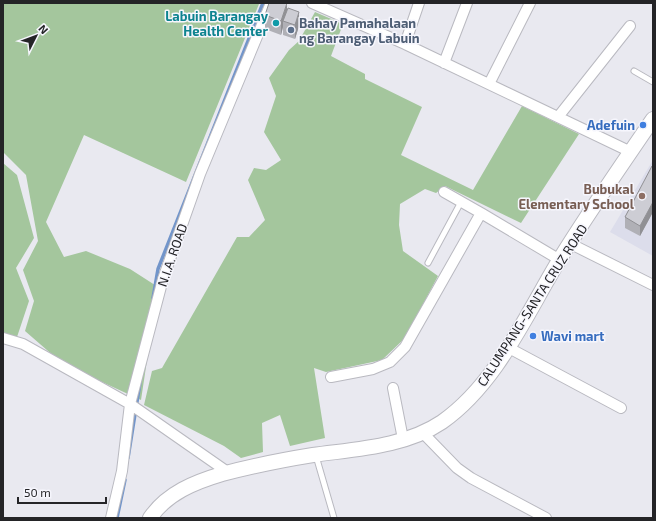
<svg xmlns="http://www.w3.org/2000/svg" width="656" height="521" viewBox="0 0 656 521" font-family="'Exo 2',sans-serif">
<rect width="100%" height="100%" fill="#e9e9f0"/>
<!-- built -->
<path fill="#dcddeb" d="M 653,160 L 653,256 L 610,232 Z"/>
<!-- green -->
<path fill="#a4c69d" d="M 3,3 L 259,4 L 186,182 L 84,135 L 46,222 L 64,257 L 86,251 L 130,269 L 158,287 L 141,400 L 63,364 L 25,331 L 34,301 L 23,270 L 38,241 L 26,175 L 3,152 Z
M 315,12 L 343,24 L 331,56 L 365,74 L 365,79 L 422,107 L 401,155 L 473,190 L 522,106 L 579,134 L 521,223 L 445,186 L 436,193 L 425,189 L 400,204 L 399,225 L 403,251 L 438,276 L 405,338 L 382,360 L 326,372 L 314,368 L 325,438 L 290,446 L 280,415 L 262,423 L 263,452 L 241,458 L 224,446 L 144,405 L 152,371 L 162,368 L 237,237 L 249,237 L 265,220 L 248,180 L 254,168 L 266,170 L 281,160 L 264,132 L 276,96 L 269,78 L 289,50 L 299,41 Z
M 3,163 L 17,175 L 34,238 L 16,268 L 29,301 L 16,340 L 3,336 Z"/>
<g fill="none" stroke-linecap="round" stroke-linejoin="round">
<!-- stream -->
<path stroke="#7295ca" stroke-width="3.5" d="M 153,298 L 158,269 L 263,3
M 128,458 L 140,383
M 117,518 L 125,480"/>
<defs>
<path id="lane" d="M 634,71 L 653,82
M 428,263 L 461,202
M 316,456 L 334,518"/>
<path id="street" d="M 312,3 L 405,44 L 631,152
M 405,44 L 419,3
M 444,63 L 467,3
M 489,84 L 530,3
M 558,117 L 630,26
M 444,192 L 481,213
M 571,244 L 653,285
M 3,338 L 23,344 L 130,404 L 229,473
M 507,347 L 621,408
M 331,377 L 373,369 L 390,362 L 405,347 L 481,213 L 560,260
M 393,388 L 403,439
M 422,432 L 457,468 L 471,478 L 546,518
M 111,518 L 122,471 L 130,404 L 163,279 L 200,174 L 271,3"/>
<path id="secondary" d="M 150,518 C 167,493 195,482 222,474 C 252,466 282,460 313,455 C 355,449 405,447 442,422 C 496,384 525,317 558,262 C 588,213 621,166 653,119"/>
</defs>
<!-- lane casing -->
<use href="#lane" stroke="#b9b9c0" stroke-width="7"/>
<!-- street casing -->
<use href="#street" stroke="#b9b9c0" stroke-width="12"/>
<!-- secondary casing -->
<use href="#secondary" stroke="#b9b9c0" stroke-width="16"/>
<!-- lane -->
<use href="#lane" stroke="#fff" stroke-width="5"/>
<!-- street -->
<use href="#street" stroke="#fff" stroke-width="10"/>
<!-- secondary -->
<use href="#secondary" stroke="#fff" stroke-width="14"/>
</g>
<!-- wall -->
<path fill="#b0b0b6" d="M 287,11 L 299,26 L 295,39 L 283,35 L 283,27 L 281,35 L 265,29 L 265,15 Z
M 653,166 L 653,212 L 640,236 L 625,228 L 625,217 Z
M 653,235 L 653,248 L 652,247 L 652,237 Z"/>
<!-- shaded-wall -->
<path fill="#909094" d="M 287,3 L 287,17 L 283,21 L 283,27 L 281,35 L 281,21 Z
M 299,12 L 299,26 L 295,39 L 295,25 Z
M 653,202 L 653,212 L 640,236 L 640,226 Z"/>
<!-- building -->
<path fill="#cdcdd4" stroke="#909094" d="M 269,3 L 287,3 L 281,21 L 265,15 Z
M 288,8 L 299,12 L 295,25 L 283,21 Z
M 652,166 L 653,166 L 653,202 L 640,226 L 625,217 Z"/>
<!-- markers -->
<circle fill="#0f9aa8" stroke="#f6f6fd" stroke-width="1.5" cx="276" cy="23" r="4"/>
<circle fill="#5c6f8a" stroke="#f6f6fd" stroke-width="1.5" cx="291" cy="30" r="4"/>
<g fill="#3f7fe0" stroke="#f6f6fd" stroke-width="1.5">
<circle cx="643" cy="125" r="4"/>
<circle cx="533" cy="336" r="4"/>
</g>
<circle fill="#8d6e63" stroke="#f6f6fd" stroke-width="1.5" cx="642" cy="196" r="4"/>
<g text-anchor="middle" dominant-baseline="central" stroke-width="3" stroke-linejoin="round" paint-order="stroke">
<!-- culture labels -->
<g font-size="13" font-weight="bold" fill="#0d838f" stroke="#f6f6fd" text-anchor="end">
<text x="268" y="16">Labuin Barangay<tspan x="268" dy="15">Health Center</tspan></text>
</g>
<!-- service labels -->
<g font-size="13" font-weight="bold" fill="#4e5e75" stroke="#f6f6fd" text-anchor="start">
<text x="299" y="23">Bahay Pamahalaan<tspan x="299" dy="15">ng Barangay Labuin</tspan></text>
</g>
<!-- shop labels -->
<g font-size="13" font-weight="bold" fill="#366cbe" stroke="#f6f6fd" text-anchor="end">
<text x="635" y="125">Adefuin</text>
<text x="541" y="336" text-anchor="start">Wavi mart</text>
</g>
<!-- education labels -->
<g font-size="13" font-weight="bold" fill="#785e54" stroke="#f6f6fd" text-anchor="end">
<text x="634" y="189">Bubukal<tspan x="634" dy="15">Elementary School</tspan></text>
</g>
<!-- street labels -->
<g font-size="13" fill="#242427" stroke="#f6f6fd">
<text transform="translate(172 255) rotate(-71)">N.I.A. ROAD</text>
<text transform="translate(532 305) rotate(-57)">CALUMPANG-SANTA CRUZ ROAD</text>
</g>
</g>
<!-- border -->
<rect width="656" height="521" fill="none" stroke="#242427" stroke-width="8"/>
<!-- north arrow -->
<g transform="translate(36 36) rotate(48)" stroke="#f6f6fd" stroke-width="3" paint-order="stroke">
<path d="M0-3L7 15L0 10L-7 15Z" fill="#242427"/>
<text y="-6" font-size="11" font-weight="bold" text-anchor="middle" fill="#242427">N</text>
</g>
<!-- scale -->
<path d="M18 497v6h88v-6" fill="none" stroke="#242427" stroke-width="2"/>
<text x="24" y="497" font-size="12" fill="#242427" stroke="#f6f6fd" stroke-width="3" paint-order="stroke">50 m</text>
</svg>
